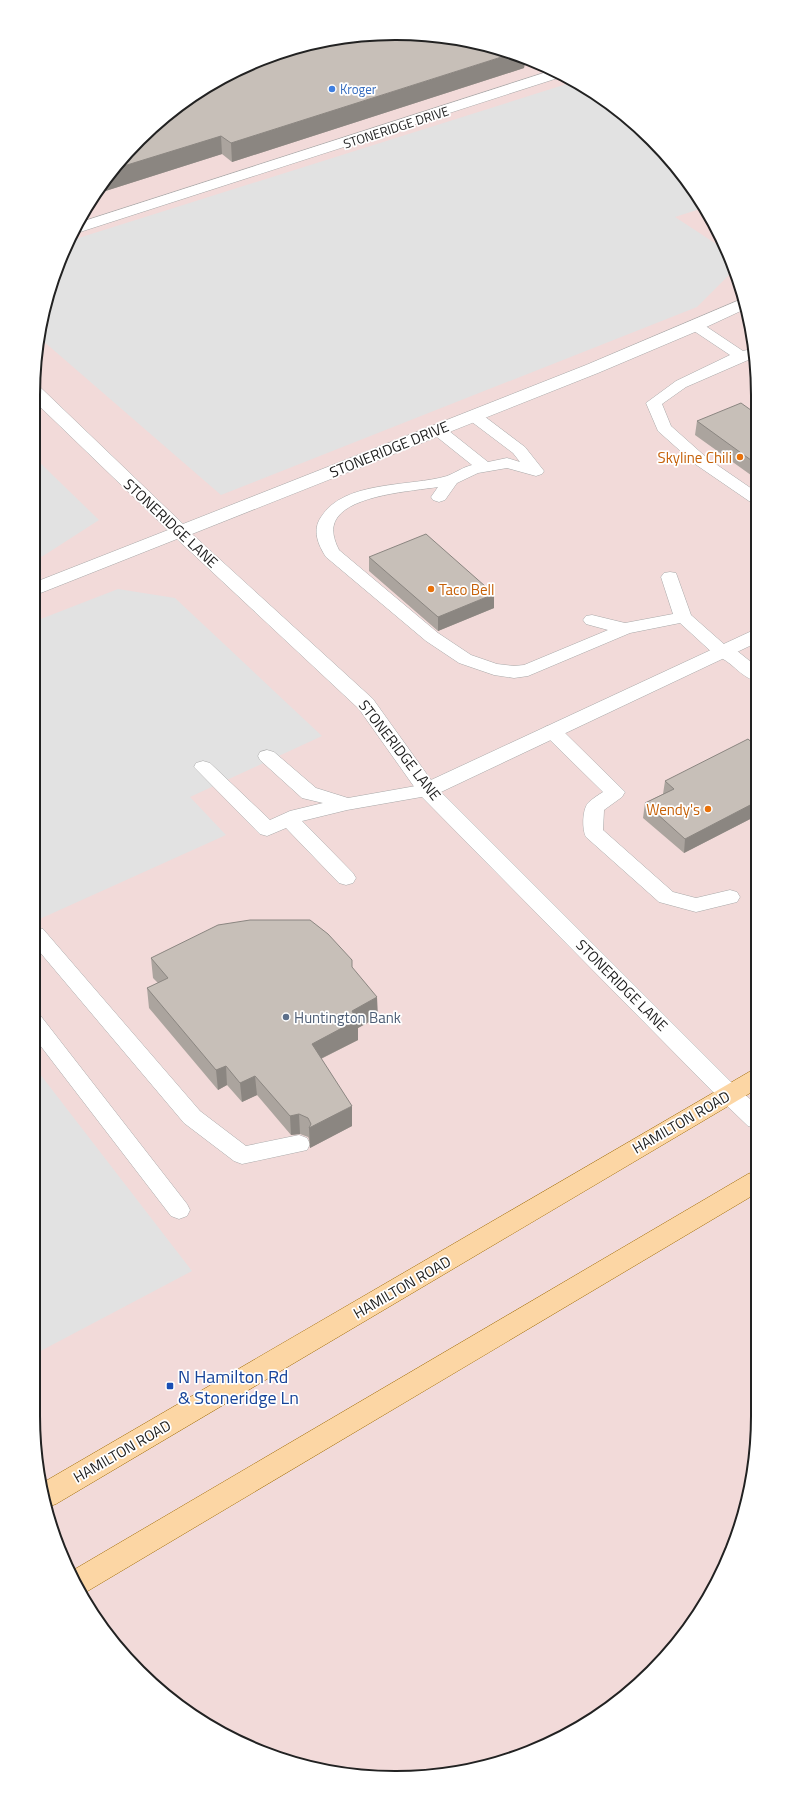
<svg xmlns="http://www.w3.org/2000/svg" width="791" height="1811" viewBox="0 0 791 1811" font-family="'Titillium Web',sans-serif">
<rect width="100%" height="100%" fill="#f2efe9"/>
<!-- commercial -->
<path fill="#f2dad9" d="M 512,52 L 597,94 L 668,157 L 730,257 L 755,348 L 758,1415 L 739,1532 L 710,1597 L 668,1654 L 577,1730 L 466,1771 L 395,1778 L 325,1771 L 214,1730 L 123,1654 L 81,1597 L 52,1532 L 33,1415 L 33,395 L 52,279 L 82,214 L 123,156 Z"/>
<!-- parking -->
<path fill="#e2e2e2" d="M 573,82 L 597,94 L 668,157 L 700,209 L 675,217 L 727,251 L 730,257 L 734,270 L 697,307 L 221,495 L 42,340 L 52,279 L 69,241 Z
M 33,456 L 99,520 L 43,556 L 33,560 Z
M 118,589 L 175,598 L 322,736 L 190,797 L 226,835 L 33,922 L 33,622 Z
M 33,1065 L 192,1271 L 33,1355 Z"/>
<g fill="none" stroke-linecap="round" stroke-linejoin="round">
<defs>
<path id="lane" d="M 696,322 L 701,323 L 743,351 L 755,348 L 755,357 L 686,387 L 662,404 L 671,426 L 707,458 L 755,491 L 755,503 L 749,501 L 695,464 L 658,431 L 646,403 L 676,381 L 730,355 L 691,329 L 689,326 L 691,323 Z
M 474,411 L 480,413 L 525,447 L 544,471 L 542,474 L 536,476 L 507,468 L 478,473 L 457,483 L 445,500 L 439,502 L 433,500 L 431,497 L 438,487 C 412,491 352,495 337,518 C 330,528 334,540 339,550 L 438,633 L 471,655 L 497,664 L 514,666 L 524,665 L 608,630 L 586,624 L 583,620 L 586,616 L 592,615 L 625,623 L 673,614 L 661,577 L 664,573 L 670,572 L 676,573 L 691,615 L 725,645 L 731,646 L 756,666 L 756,681 C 740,677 731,660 716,656 L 680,623 L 630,633 L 528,676 L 514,678 L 494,675 L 459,663 L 426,641 L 326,557 C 318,545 312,530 321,517 C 344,480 410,487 447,476 C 455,473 463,467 472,465 L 432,433 L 430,430 L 432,427 L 438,425 L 444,427 L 488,462 L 507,458 L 520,462 L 513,453 L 468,419 L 466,416 L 468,413 Z
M 552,725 L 559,727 L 625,792 L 622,797 L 604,810 L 603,830 L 673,892 L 696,898 L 730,890 L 737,892 L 740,897 L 737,902 L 696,912 L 659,902 L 586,837 C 582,830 582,810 588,803 C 592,799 598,795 603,792 L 545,735 L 543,731 L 545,727 Z
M 267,750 L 274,752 L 316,788 L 348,798 L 427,784 L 434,785 L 436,790 L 434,795 L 427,796 L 347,810 L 302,821 L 353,873 L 356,878 L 353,883 L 346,885 L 339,883 L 286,828 L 267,836 L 260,834 L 194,767 L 196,763 L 203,761 L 210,763 L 270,820 L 290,811 L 323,803 L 302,798 L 260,760 L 258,756 L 260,752 Z
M 36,927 L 43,929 L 200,1111 L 246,1146 L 299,1135 L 307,1138 L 310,1144 L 307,1150 L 242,1164 L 234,1161 L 184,1123 L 33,944 L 33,928 Z
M 33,1013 L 40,1015 L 187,1204 L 190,1210 L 187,1216 L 179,1219 L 171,1216 L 33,1036 Z"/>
<path id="street" d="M 550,71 L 561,77 L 80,232 L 73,233 L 78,223 Z
M 742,299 L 745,309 L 702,329 L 598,373 L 192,534 L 373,699 L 431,780 L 756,629 L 756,643 L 441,792 L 737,1088 L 757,1105 L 757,1128 L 748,1126 L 721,1100 L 420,795 L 359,709 L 177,539 L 33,596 L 33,583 L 168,530 L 33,400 L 35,386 L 40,387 L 183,524 L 586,365 Z"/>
<path id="primary" d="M 757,1069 L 757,1089 L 56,1504 L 48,1507 L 44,1482 L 749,1072 Z
M 757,1171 L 757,1193 L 81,1595 L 70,1572 L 748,1174 Z"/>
</defs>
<!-- lane casing -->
<use href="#lane" stroke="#a9a9a9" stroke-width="1"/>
<!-- street casing -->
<use href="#street" stroke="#a9a9a9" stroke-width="1"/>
<!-- primary casing -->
<use href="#primary" stroke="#a06b00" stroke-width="1"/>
<!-- lane -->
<use href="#lane" fill="#fff" fill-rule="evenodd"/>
<!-- street -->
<use href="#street" fill="#fff" fill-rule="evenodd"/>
<!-- primary -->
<use href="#primary" fill="#fcd6a4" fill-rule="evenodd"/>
</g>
<!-- wall -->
<path fill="#aba49e" d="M 525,62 L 524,68 L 232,162 L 222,154 L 96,194 L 123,156 Z
M 755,413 L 755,478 L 695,435 L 697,421 Z
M 369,557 L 494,608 L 438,631 L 369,571 Z
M 756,746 L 756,816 L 684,853 L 643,818 L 645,803 L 663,794 L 665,781 Z
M 151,958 L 352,968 L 378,1017 L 358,1028 L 358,1040 L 321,1059 L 352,1126 L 310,1148 L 309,1139 L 308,1137 L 300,1134 L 291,1135 L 257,1095 L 242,1102 L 227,1085 L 218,1090 L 149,1008 L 147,988 L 158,983 L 153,978 Z"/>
<!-- shaded-wall -->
<path fill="#8b8681" d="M 514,53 L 529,61 L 525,62 L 524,68 L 232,162 L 231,143 Z
M 221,136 L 222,154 L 96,194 L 114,169 Z
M 494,594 L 494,608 L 438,631 L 438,617 Z
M 756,802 L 756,816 L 684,853 L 685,839 Z
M 377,997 L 378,1017 L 358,1028 L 358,1040 L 312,1063 L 312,1044 L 352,1011 Z
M 226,1066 L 227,1085 L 218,1090 L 216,1070 Z
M 255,1076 L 257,1095 L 242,1102 L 240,1083 Z
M 352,1106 L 352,1126 L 310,1148 L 309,1128 Z
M 299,1114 L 300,1134 L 291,1135 L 290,1116 Z"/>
<!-- building -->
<path fill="#c7bfb8" stroke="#8b8681" d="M 372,34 L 443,36 L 514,53 L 231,143 L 221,136 L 114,169 L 123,156 L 175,108 L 235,70 L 302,45 Z
M 741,403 L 755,413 L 755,463 L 697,421 Z
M 426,534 L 494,594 L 438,617 L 369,557 Z
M 748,739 L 756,746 L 756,802 L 685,839 L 645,803 L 674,789 L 665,781 Z
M 250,920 L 310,920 L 328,934 L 352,960 L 352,967 L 377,997 L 352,1011 L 357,1020 L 312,1044 L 352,1106 L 309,1128 L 311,1124 L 308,1118 L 299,1114 L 290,1116 L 255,1076 L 240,1083 L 226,1066 L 216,1070 L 147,988 L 168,978 L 151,958 L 218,925 Z"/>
<!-- markers -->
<circle fill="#3f7fe0" stroke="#fff" stroke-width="1.5" cx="332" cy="89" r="4"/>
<g fill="#e8710a" stroke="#fff" stroke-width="1.5">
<circle cx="740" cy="457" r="4"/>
<circle cx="431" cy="589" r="4"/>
<circle cx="708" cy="809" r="4"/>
</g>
<circle fill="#5c6f8a" stroke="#fff" stroke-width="1.5" cx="286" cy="1017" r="4"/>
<rect fill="#1a4fb4" stroke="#fff" stroke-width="1.5" x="166" y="1382" width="8" height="8" rx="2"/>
<g text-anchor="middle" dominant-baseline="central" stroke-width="3.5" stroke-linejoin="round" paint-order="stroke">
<!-- far-shop labels -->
<g font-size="13" fill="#366cbe" stroke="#fff" text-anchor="start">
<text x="340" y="89">Kroger</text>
</g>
<!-- far-street labels -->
<g font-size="13" fill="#222" stroke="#fff">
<text transform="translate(396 127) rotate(-18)">STONERIDGE DRIVE</text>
</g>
<!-- street labels -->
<g font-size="15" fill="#222" stroke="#fff">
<text transform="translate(389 449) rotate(-22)">STONERIDGE DRIVE</text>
<text transform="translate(171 523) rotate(43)">STONERIDGE LANE</text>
<text transform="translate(400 750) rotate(52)">STONERIDGE LANE</text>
<text transform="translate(622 985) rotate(45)">STONERIDGE LANE</text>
<text transform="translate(681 1122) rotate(-30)">HAMILTON ROAD</text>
<text transform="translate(402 1287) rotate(-30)">HAMILTON ROAD</text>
<text transform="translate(122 1451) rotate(-30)">HAMILTON ROAD</text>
</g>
<!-- food labels -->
<g font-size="15" fill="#c56008" stroke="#fff" text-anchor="end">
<text x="732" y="457">Skyline Chili</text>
<text x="439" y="589" text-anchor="start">Taco Bell</text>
<text x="700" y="809">Wendy's</text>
</g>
<!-- service labels -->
<g font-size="15" fill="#4e5e75" stroke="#fff" text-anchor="start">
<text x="294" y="1017">Huntington Bank</text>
</g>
<!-- near-transit labels -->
<g font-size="18" fill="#164399" stroke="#fff" text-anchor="start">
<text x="178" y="1376">N Hamilton Rd<tspan x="178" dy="21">&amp; Stoneridge Ln</tspan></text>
</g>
</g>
<!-- crop -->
<path d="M0 0H791V1811H0ZM395 40H396A355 355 0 0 1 751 395V1416A355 355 0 0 1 396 1771H395A355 355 0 0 1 40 1416V395A355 355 0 0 1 395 40Z" fill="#fff" fill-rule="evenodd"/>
<path fill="none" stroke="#222" stroke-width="2" d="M395 40H396A355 355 0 0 1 751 395V1416A355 355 0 0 1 396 1771H395A355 355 0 0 1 40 1416V395A355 355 0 0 1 395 40Z"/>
</svg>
